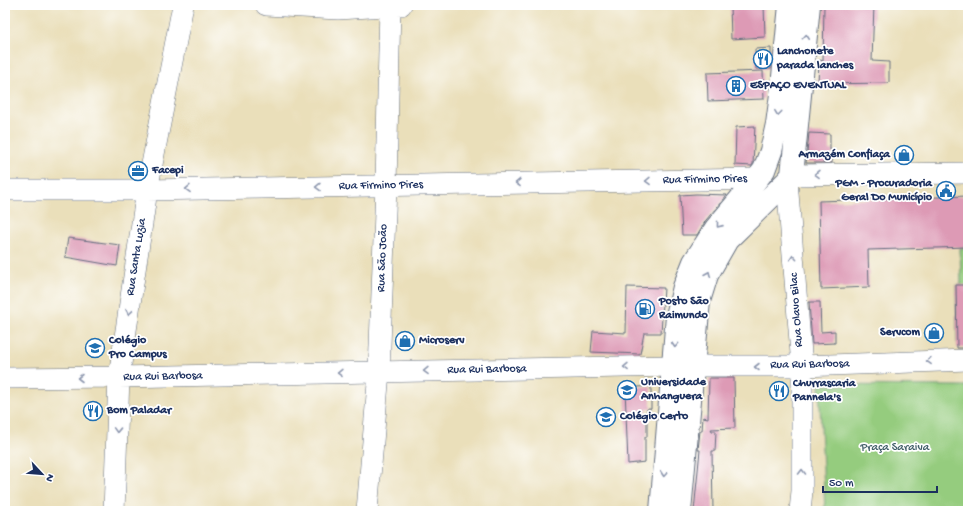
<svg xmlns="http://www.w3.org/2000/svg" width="973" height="516" viewBox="0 0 973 516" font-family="'Gochi Hand',sans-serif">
<rect width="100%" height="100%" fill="#fff"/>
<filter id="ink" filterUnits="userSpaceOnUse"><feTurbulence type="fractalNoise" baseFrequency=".025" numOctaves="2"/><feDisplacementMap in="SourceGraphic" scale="8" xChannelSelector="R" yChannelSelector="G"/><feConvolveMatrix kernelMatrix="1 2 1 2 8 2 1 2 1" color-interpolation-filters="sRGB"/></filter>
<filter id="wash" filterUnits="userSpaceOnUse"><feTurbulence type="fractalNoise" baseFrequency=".012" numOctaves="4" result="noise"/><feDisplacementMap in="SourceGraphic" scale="16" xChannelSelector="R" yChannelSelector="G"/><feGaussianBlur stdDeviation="0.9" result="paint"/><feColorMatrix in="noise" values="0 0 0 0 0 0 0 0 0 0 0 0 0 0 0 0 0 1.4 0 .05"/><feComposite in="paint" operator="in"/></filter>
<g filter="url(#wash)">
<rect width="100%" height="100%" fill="#eadfba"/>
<!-- green -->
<path fill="#95cc7e" stroke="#587e6e" d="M 960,248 L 968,248 L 968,342 L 957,343 L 956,285 L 961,285 Z
M 819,385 L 968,386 L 968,511 L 825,511 Z"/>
<g id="blocks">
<!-- building -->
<path fill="#dd9ab5" d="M 730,5 L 764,5 L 765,37 L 731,39 Z
M 824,5 L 874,5 L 872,61 L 889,62 L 889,83 L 818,84 L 819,60 L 823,61 Z
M 771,48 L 771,69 L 756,69 L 755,49 Z
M 763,71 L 764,99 L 708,101 L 707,73 Z
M 755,126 L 753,164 L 752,166 L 735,165 L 736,127 Z
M 809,133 L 830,134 L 830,150 L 833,150 L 832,163 L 806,163 Z
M 696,194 L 727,195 L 706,220 L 697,235 L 682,235 L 680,195 Z
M 968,196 L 968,247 L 868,250 L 869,287 L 821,289 L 819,201 Z
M 68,238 L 120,245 L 117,266 L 65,257 Z
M 956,285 L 968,285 L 968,348 L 957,348 Z
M 627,287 L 664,288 L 661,333 L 644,333 L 640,354 L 591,352 L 593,331 L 626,333 Z
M 809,302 L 820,302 L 821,332 L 835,331 L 835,343 L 812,344 Z
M 709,378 L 734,378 L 735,428 L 711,429 L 712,431 L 716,431 L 715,451 L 712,451 L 713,511 L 694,511 L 700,450 L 698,450 L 700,431 L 702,431 L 703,417 L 708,418 Z
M 651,386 L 651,409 L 647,409 L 647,437 L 645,437 L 645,462 L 628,464 L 625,388 Z"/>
</g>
</g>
<g filter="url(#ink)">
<use href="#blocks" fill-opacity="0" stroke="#636d7e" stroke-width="1"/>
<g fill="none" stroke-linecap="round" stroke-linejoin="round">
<defs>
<path id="minor" d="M 266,5 L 338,9 L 401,5
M 792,175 L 968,173
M 787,181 L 802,366 L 802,491 L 800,511
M 5,190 L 147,190 L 757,179
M 5,378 L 119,377 L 673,366 L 802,366 L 968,360
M 114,511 L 119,377 L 147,190 L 183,5
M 367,511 L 379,372 L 386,186 L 390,5"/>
<path id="major" d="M 661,511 L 677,316 L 684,287 L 694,262 L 716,228 L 757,179 L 764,170 L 771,151 L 777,124 L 782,87 L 790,5
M 680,511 L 699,301 L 707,275 L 727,240 L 787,181 L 792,175 L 809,5"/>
</defs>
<!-- minor casing -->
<use href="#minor" stroke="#636d7e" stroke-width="22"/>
<!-- major casing -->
<use href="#major" stroke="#636d7e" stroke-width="24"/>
<!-- minor -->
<use href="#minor" stroke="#fff" stroke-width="21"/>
<!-- major -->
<use href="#major" stroke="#fff" stroke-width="22"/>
</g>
<!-- one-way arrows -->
<defs><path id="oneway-chevron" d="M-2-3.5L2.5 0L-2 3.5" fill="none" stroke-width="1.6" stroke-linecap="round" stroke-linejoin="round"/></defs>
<g stroke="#8d97ae">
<use href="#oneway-chevron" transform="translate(806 37) rotate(-85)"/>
<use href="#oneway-chevron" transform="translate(778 113) rotate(97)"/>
<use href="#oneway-chevron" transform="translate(817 174) rotate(179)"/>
<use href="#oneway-chevron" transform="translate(648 181) rotate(179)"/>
<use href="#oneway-chevron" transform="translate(518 183) rotate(179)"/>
<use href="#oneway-chevron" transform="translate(318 187) rotate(179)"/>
<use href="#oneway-chevron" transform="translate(188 189) rotate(179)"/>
<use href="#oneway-chevron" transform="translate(719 225) rotate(129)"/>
<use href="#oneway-chevron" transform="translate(793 258) rotate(-94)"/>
<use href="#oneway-chevron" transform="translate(708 274) rotate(-67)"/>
<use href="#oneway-chevron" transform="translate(129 312) rotate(99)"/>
<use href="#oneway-chevron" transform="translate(675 345) rotate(94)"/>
<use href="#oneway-chevron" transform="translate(929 361) rotate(178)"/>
<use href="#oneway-chevron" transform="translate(626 367) rotate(179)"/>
<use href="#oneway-chevron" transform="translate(757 367) rotate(180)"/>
<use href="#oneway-chevron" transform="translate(426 371) rotate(179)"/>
<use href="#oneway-chevron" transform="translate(340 373) rotate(179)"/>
<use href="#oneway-chevron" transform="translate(80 378) rotate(180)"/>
<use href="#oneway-chevron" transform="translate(117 430) rotate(92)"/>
<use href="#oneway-chevron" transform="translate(802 472) rotate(-90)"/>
<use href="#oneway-chevron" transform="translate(664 474) rotate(95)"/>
</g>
</g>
<!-- icons -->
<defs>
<symbol id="restaurant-ring" viewBox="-11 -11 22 22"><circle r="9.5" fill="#fff" stroke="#1f6fb2" stroke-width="1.5"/><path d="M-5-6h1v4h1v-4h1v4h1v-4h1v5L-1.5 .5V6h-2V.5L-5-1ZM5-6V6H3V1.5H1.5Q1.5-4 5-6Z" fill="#1f6fb2"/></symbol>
<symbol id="building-ring" viewBox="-11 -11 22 22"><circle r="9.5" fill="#fff" stroke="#1f6fb2" stroke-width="1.5"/><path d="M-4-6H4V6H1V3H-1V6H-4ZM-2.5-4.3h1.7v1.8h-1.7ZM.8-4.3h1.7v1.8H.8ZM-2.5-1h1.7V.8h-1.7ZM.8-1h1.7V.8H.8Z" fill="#1f6fb2"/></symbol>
<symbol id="shop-ring" viewBox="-11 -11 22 22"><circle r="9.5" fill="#fff" stroke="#1f6fb2" stroke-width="1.5"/><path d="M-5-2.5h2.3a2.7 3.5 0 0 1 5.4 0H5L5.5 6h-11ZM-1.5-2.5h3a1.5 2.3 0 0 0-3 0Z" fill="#1f6fb2"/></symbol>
<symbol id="office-ring" viewBox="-11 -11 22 22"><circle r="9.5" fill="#fff" stroke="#1f6fb2" stroke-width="1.5"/><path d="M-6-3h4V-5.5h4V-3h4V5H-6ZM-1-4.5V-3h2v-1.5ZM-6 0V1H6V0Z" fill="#1f6fb2"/></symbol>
<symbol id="civic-ring" viewBox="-11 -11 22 22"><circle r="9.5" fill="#fff" stroke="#1f6fb2" stroke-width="1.5"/><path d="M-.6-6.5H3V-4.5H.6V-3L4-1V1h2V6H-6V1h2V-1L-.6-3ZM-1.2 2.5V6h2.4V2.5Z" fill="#1f6fb2"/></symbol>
<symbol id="fuel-ring" viewBox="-11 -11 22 22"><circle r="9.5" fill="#fff" stroke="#1f6fb2" stroke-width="1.5"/><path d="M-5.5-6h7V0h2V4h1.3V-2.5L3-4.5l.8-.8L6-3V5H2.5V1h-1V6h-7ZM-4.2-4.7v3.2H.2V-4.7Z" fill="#1f6fb2"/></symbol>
<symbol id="school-ring" viewBox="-11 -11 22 22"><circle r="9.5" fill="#fff" stroke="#1f6fb2" stroke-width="1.5"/><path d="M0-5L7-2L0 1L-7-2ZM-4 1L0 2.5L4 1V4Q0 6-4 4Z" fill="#1f6fb2"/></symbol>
<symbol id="university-ring" viewBox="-11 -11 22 22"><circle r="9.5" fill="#fff" stroke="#1f6fb2" stroke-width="1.5"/><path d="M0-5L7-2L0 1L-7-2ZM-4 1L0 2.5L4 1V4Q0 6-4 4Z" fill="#1f6fb2"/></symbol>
</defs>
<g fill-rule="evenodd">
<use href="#restaurant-ring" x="752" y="48" width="22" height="22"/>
<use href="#building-ring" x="725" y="75" width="22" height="22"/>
<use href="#shop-ring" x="893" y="144" width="22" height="22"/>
<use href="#office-ring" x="127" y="160" width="22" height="22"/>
<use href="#civic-ring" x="935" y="180" width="22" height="22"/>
<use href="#fuel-ring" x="634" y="298" width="22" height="22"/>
<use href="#shop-ring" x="923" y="322" width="22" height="22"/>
<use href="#shop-ring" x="394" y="330" width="22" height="22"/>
<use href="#school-ring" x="84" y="337" width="22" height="22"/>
<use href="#university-ring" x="616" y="379" width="22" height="22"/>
<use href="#restaurant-ring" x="768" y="380" width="22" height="22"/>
<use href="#restaurant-ring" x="82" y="400" width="22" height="22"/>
<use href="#school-ring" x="595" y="406" width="22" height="22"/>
</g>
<g text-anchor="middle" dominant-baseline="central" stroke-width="3.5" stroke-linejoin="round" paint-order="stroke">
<!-- poi labels -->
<g font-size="12" font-weight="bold" fill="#1b2f5e" stroke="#fff" text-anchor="start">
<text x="777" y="52">Lanchonete<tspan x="777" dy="14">parada lanches</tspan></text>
<text x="750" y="86">ESPAÇO EVENTUAL</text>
<text x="890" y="155" text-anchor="end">Armazém Confiaça</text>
<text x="152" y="171">Facepi</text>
<text x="932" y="184" text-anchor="end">PGM - Procuradoria<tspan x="932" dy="14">Geral Do Município</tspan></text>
<text x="659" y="302">Posto São<tspan x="659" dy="14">Raimundo</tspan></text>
<text x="920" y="333" text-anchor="end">Servcom</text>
<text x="109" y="341">Colégio<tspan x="109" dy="14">Pro Campus</tspan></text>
<text x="419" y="341">Microserv</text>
<text x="641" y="383">Universidade<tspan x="641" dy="14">Anhanguera</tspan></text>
<text x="793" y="384">Churrascaria<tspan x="793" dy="14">Pannela's</tspan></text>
<text x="107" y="411">Bom Paladar</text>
<text x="620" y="417">Colégio Certo</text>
</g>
<!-- street labels -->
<g font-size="12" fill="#1b2f5e" stroke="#fff">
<text transform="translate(705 180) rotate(-1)">Rua Firmino Pires</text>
<text transform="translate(381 186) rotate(-1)">Rua Firmino Pires</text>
<text transform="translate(137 257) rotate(-81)">Rua Santa Luzia</text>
<text transform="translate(383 258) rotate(-88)">Rua São João</text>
<text transform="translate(797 310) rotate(-94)">Rua Olavo Bilac</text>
<text transform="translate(810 365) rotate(-1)">Rua Rui Barbosa</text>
<text transform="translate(487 370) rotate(-1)">Rua Rui Barbosa</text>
<text transform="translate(163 377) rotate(-1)">Rua Rui Barbosa</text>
</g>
<!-- park labels -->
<g font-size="12" fill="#405e68" stroke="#fff">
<text x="895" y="448">Praça Saraiva</text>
</g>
</g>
<!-- margin -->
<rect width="973" height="516" fill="none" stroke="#fff" stroke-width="20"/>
<!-- north arrow -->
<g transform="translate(42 474) rotate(116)" stroke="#ffffff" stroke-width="3" paint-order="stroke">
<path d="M0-3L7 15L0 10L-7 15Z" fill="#1b2f5e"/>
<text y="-6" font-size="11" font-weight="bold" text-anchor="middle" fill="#1b2f5e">N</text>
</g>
<!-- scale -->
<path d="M823 486v6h114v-6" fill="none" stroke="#1b2f5e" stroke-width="2"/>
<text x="829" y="486" font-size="12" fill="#1b2f5e" stroke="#ffffff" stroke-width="3" paint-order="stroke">50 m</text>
</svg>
